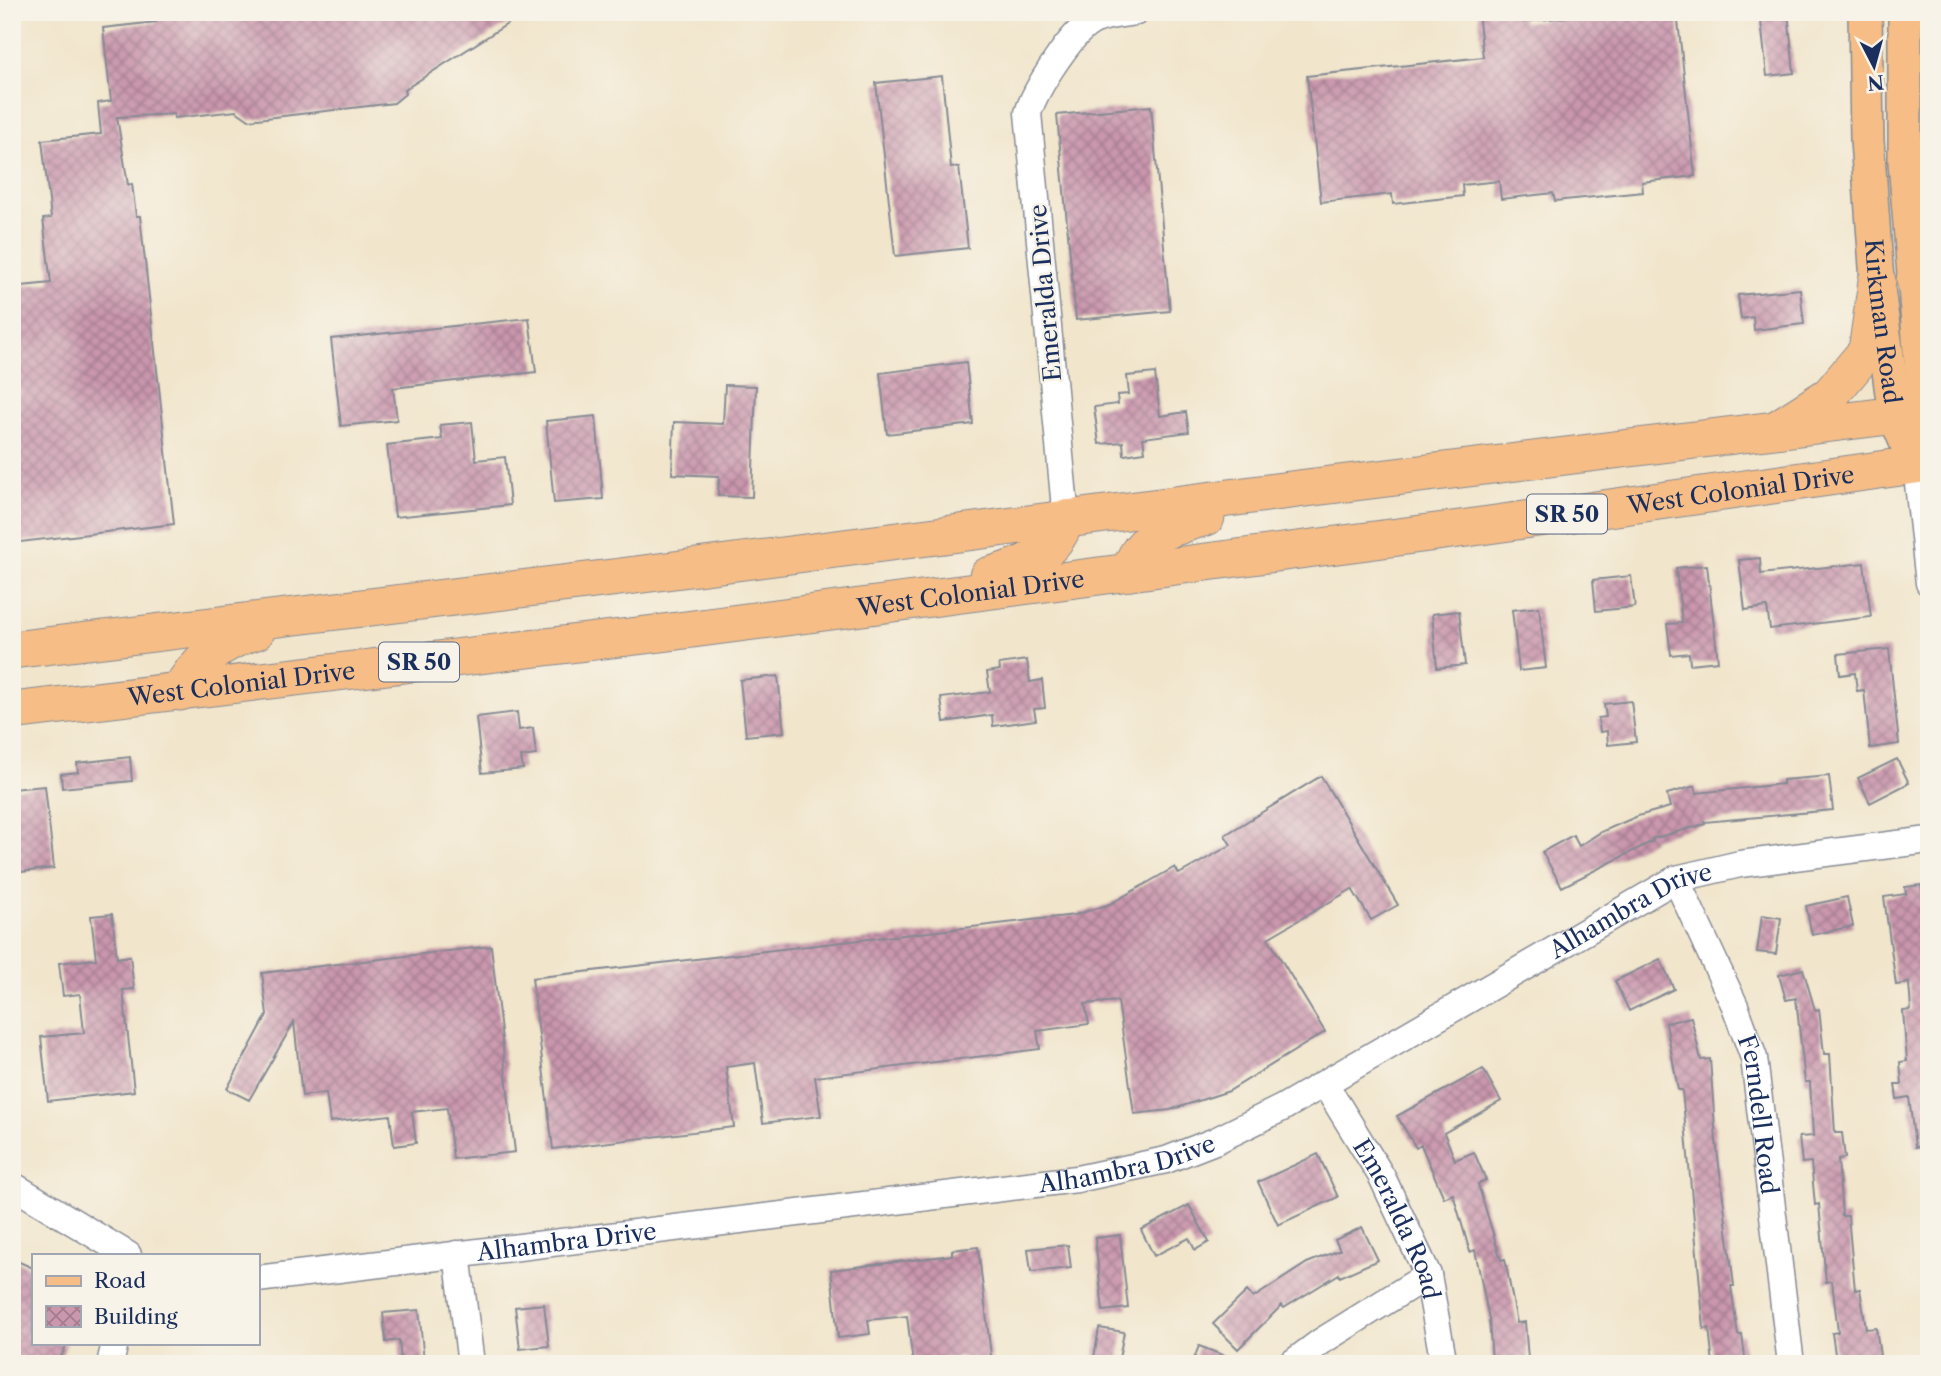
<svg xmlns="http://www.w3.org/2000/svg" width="1941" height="1376" viewBox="0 0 1941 1376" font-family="'Libre Caslon Text',serif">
<defs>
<pattern id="building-cross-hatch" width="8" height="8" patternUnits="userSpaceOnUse" patternTransform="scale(1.75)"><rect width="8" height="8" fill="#ca97ad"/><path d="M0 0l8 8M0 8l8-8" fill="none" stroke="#a37c90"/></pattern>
</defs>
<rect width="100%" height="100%" fill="#f7f3e8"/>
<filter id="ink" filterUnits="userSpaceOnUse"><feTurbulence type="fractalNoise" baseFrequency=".0143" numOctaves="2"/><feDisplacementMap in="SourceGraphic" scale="14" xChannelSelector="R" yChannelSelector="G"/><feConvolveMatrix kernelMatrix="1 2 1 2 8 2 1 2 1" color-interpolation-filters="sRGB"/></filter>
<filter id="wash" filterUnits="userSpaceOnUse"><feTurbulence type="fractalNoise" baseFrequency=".00686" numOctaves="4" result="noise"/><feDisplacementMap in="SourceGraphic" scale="28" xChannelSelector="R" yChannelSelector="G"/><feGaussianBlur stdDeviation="1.57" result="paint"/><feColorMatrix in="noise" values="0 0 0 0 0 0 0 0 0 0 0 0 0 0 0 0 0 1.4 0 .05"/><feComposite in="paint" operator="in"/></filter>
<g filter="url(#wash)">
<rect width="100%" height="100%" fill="#f1e5cb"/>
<g id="blocks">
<!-- building -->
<path fill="url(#building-cross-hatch)" d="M 155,12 L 526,12 L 404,90 L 405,94 L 394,103 L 249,120 L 236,111 L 174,118 L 174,114 L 117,117 L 128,185 L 132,184 L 136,216 L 140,216 L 174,524 L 12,543 L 12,287 L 51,283 L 43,219 L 51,218 L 42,140 L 101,134 L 98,103 L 111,101 L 103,28 L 156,22 Z
M 1478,12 L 1522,12 L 1523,22 L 1611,12 L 1677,12 L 1695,176 L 1642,182 L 1643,192 L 1555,201 L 1553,193 L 1501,199 L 1499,181 L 1462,185 L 1463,196 L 1393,204 L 1392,194 L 1321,202 L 1307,76 L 1483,57 Z
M 1760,12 L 1788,12 L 1794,73 L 1767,76 Z
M 942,76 L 951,168 L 959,167 L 968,248 L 895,256 L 876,83 Z
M 1151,106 L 1170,311 L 1076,320 L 1057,115 Z
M 1800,289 L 1804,324 L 1754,330 L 1753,317 L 1741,319 L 1738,295 Z
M 529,318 L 536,372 L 393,388 L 397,420 L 341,426 L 331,339 Z
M 966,362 L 973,424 L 887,434 L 880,373 Z
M 1155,373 L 1160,416 L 1186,412 L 1189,432 L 1143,438 L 1145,452 L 1124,455 L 1123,442 L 1099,444 L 1094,407 L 1118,404 L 1117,395 L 1129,394 L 1127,376 Z
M 725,385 L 756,386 L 752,497 L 718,496 L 719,476 L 672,474 L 674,422 L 723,424 Z
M 596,416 L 603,499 L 554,503 L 546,421 Z
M 472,422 L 476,460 L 505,457 L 510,505 L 395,517 L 387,445 L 442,439 L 440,425 Z
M 1760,558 L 1761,574 L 1864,563 L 1871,617 L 1770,629 L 1767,607 L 1745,610 L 1739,560 Z
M 1707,565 L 1718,661 L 1690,664 L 1689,653 L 1671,655 L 1667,624 L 1682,623 L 1676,568 Z
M 1631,576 L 1635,607 L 1596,611 L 1593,580 Z
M 1539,607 L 1546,668 L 1519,671 L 1512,610 Z
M 1459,611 L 1465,665 L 1437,668 L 1432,614 Z
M 1889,649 L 1899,744 L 1870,748 L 1864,690 L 1857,691 L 1855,673 L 1840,675 L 1838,654 Z
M 1027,660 L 1030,682 L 1042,680 L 1045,708 L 1034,709 L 1036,720 L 993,726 L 992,715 L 944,722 L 941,698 L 990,692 L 987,672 L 1000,670 L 999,664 Z
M 778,676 L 784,732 L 746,736 L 740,680 Z
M 1631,701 L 1636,742 L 1608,745 L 1607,731 L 1600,732 L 1598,718 L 1606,717 L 1604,704 Z
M 517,712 L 519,730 L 533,728 L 536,755 L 521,757 L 523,769 L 482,773 L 476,717 Z
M 130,757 L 132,781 L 62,788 L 61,774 L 78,772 L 77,763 Z
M 1897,759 L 1909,783 L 1870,803 L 1858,778 Z
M 1321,776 L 1398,905 L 1371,920 L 1352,889 L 1268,938 L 1325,1032 L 1229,1091 L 1170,1110 L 1134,1114 L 1118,1001 L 1085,1004 L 1089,1024 L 1037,1031 L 1040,1049 L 815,1077 L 821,1116 L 763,1123 L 755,1063 L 726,1067 L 734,1127 L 553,1149 L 532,978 L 1075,915 L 1110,904 L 1175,867 L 1179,874 L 1231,845 L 1225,835 Z
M 1829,776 L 1833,810 L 1704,822 L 1705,824 L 1652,839 L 1653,841 L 1562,887 L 1542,852 L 1573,835 L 1579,846 L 1601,832 L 1638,816 L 1670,807 L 1667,794 L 1695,786 L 1697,793 L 1783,784 L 1783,780 Z
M 45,786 L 54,868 L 12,873 L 12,789 Z
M 1921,885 L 1926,924 L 1921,924 L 1929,986 L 1929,1145 L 1915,1147 L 1909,1097 L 1897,1099 L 1895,1084 L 1902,1084 L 1900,1062 L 1907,1061 L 1903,1011 L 1911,1010 L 1909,983 L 1896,985 L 1884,897 L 1906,894 L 1905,887 Z
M 1847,897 L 1853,926 L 1812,935 L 1806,906 Z
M 112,914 L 117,958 L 130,956 L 134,989 L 123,990 L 134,1091 L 48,1101 L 41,1037 L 84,1033 L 80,994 L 63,996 L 59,963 L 96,959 L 91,916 Z
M 1762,915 L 1781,918 L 1776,954 L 1757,952 Z
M 491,946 L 515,1152 L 453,1159 L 447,1108 L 412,1112 L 416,1143 L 394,1146 L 390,1115 L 330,1122 L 326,1093 L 302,1096 L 294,1022 L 249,1100 L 227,1089 L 267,1015 L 262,973 Z
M 1660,959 L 1674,989 L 1629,1011 L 1615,981 Z
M 1803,969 L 1815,1010 L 1819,1009 L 1824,1054 L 1830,1054 L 1835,1133 L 1842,1133 L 1845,1158 L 1838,1159 L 1842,1216 L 1848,1216 L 1855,1290 L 1860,1289 L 1866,1329 L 1876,1328 L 1880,1356 L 1836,1361 L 1832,1333 L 1838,1332 L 1832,1281 L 1826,1282 L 1819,1204 L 1815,1205 L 1811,1162 L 1802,1163 L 1799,1137 L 1813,1136 L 1810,1082 L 1805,1082 L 1796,998 L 1786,1000 L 1779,975 Z
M 1691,1017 L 1701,1060 L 1710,1059 L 1716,1141 L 1734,1286 L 1731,1286 L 1738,1335 L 1742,1335 L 1746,1364 L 1713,1364 L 1709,1328 L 1704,1329 L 1682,1090 L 1678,1090 L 1666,1023 Z
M 1483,1069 L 1501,1101 L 1444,1133 L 1455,1160 L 1474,1152 L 1486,1180 L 1478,1184 L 1501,1260 L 1505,1259 L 1517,1323 L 1525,1322 L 1528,1359 L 1492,1362 L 1489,1319 L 1475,1250 L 1470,1252 L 1453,1194 L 1444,1198 L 1421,1145 L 1416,1148 L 1397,1116 Z
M 1318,1154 L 1338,1197 L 1278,1225 L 1258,1182 Z
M 1189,1205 L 1209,1242 L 1195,1250 L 1189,1238 L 1154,1256 L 1141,1230 Z
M 1362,1227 L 1378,1260 L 1340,1277 L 1339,1274 L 1284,1308 L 1282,1305 L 1238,1349 L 1213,1324 L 1247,1291 L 1253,1298 L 1307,1263 L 1340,1250 L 1335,1240 Z
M 1120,1235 L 1128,1308 L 1103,1311 L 1095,1238 Z
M 1068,1245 L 1071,1268 L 1031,1272 L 1028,1249 Z
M 978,1247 L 992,1364 L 965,1364 L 964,1357 L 913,1363 L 907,1316 L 868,1320 L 870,1334 L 838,1338 L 831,1270 L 952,1255 L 952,1250 Z
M 17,1261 L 33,1268 L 33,1343 L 67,1343 L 58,1364 L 24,1364 L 12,1359 L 12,1273 Z
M 544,1304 L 549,1346 L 520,1349 L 515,1307 Z
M 419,1310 L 424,1361 L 401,1363 L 399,1340 L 386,1342 L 383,1313 Z
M 1099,1328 L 1124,1332 L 1118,1364 L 1093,1364 Z
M 1199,1346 L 1243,1363 L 1243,1364 L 1192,1364 Z"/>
</g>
</g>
<g filter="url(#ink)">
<use href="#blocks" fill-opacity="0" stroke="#868a94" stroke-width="2"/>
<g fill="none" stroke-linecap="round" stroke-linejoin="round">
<defs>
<g id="minor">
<path d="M 1916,465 L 1929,583"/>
<path d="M 1066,519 L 1028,113 C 1035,90 1071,32 1093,21 C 1106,15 1122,14 1136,12"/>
<path id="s1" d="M 1676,879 L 1735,1006 L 1754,1058 L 1791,1364"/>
<path id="s2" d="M 1325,1084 L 1382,1177 L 1428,1275 L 1444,1364"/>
<path d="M 12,1185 L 128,1255"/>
<path d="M 457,1254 L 471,1364"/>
<path id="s3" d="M 257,1279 L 1077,1179 L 1166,1160 L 1215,1141 L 1282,1108 L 1676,879 L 1740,864 L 1929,840"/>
<path d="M 110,1364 L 115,1343"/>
<path d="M 1291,1364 L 1322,1341 L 1428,1275"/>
</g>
<g id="major">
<path id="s4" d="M 1865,12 L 1867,140 L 1877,281 L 1895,416 L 1916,465"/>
<path d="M 1905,12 L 1905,162 L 1925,412 L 1920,438"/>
</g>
<g id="highway">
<path d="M 1915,280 L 1929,315"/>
<path d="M 1780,427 L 1830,395 L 1867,351 L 1877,281"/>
<path d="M 1130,572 C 1140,534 1172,527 1206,517"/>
<path d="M 988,576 C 1023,566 1053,556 1066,519"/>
<path d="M 12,650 L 620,577 L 1298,489 L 1929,411"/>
<path d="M 180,692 C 196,660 222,641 256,631"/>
<path id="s5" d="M 12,711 L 662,633 L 1467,528 L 1929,463"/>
</g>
</defs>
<!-- minor casing -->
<use href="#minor" stroke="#868a94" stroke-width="29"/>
<!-- major casing -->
<use href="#major" stroke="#868a94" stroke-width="36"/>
<!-- highway casing -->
<use href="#highway" stroke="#868a94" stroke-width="39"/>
<!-- minor -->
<use href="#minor" stroke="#fff" stroke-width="26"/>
<!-- major -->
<use href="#major" stroke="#f6be86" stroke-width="33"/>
<!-- highway -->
<use href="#highway" stroke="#f6be86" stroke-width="37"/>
</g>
</g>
<g text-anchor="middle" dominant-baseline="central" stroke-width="5" stroke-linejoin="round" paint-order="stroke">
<!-- shield labels -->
<g fill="#f7f3e8" stroke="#5d6a87" stroke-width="2">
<rect x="1527" y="494.5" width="80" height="39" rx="5"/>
<rect x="379" y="642.5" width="80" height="39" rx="5"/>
</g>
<g font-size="23" font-weight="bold" fill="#1b2f5e">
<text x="1567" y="514">SR 50</text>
<text x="419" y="662">SR 50</text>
</g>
<!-- street labels -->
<g font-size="24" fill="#1b2f5e" stroke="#f7f3e8">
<text transform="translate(1045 293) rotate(-95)">Emeralda Drive</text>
<text stroke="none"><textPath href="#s4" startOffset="310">Kirkman Road</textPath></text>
<text stroke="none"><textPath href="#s5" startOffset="1743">West Colonial Drive</textPath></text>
<text stroke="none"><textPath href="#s5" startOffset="966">West Colonial Drive</textPath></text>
<text stroke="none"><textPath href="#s5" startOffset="231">West Colonial Drive</textPath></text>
<text stroke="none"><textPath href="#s3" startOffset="1446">Alhambra Drive</textPath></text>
<text stroke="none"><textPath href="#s1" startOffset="252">Ferndell Road</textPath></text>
<text stroke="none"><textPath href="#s3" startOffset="878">Alhambra Drive</textPath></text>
<text stroke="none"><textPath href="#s2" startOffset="154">Emeralda Road</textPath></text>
<text stroke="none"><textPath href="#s3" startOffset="312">Alhambra Drive</textPath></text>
</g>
</g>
<!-- margin -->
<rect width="1941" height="1376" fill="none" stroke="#f7f3e8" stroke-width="42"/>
<!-- legend -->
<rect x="32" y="1254" width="228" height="91" fill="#f7f3e8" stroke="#9fa5b1" stroke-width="2"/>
<rect x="46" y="1276" width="35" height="10" fill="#f6be86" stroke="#9fa5b1" stroke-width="2"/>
<text x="94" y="1288" font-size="21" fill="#1b2f5e">Road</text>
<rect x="46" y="1306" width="35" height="21" fill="url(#building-cross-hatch)" stroke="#9fa5b1" stroke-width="2"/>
<text x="94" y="1324" font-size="21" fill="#1b2f5e">Building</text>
<!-- north arrow -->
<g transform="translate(1874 66) rotate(174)" stroke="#f7f3e8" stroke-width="5" paint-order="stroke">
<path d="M0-5L12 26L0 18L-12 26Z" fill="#1b2f5e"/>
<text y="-10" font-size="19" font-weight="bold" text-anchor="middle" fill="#1b2f5e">N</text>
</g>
</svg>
